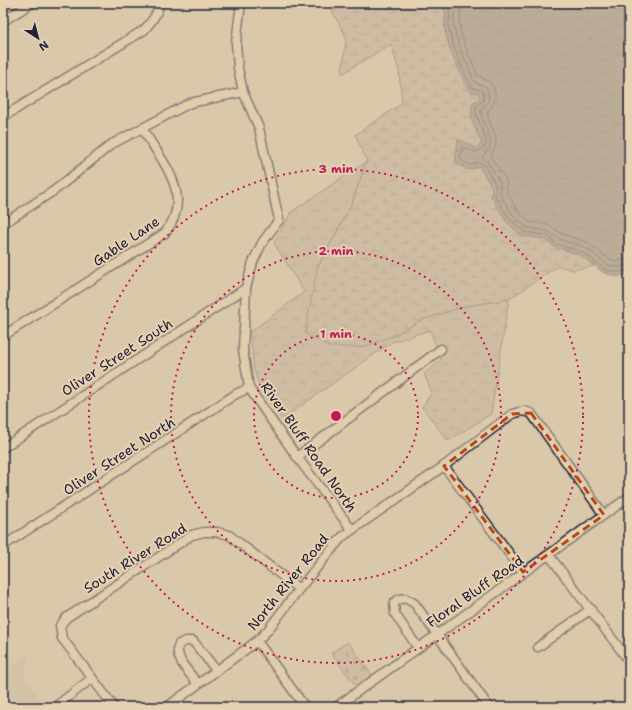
<svg xmlns="http://www.w3.org/2000/svg" width="632" height="710" viewBox="0 0 632 710" font-family="'Shantell Sans',sans-serif">
<defs>
<pattern id="forest-crowns" width="20" height="18" patternUnits="userSpaceOnUse"><rect width="20" height="18" fill="#bfaf9a"/><path d="M2 6a3 3 0 1 1 6 0M12 15a3 3 0 1 1 6 0" fill="none" stroke="#9b8e7f"/></pattern>
<pattern id="wetland-marsh" width="20" height="14" patternUnits="userSpaceOnUse"><rect width="20" height="14" fill="#bfaf9a"/><path d="M1 5h8M5 5V1M11 12h8M15 12V8" fill="none" stroke="#9b8e7f"/></pattern>
<pattern id="cemetery-stones" width="16" height="16" patternUnits="userSpaceOnUse"><rect width="16" height="16" fill="#bfaf9a"/><path d="M2 7V4a2 2 0 0 1 4 0v3zM10 15v-3a2 2 0 0 1 4 0v3z" fill="#9b8e7f"/></pattern>
<pattern id="water-ripples" width="26" height="14" patternUnits="userSpaceOnUse"><rect width="26" height="14" fill="#968a81"/><path d="M2 4q2-2 4 0t4 0M15 11q2-2 4 0t4 0" fill="none" stroke="#7a706b"/></pattern>
</defs>
<rect width="100%" height="100%" fill="#dac8aa"/>
<filter id="ink" filterUnits="userSpaceOnUse"><feTurbulence type="fractalNoise" baseFrequency=".025" numOctaves="2"/><feDisplacementMap in="SourceGraphic" scale="8" xChannelSelector="R" yChannelSelector="G"/><feConvolveMatrix kernelMatrix="1 2 1 2 8 2 1 2 1" color-interpolation-filters="sRGB"/></filter>
<g filter="url(#ink)">
<!-- built -->
<path fill="#cbbba1" d="M 26,655 L 29,659 L 24,674 L 44,707 L 10,707 L 3,697 L 3,671 Z"/>
<!-- forest -->
<path fill="url(#forest-crowns)" stroke="#70686a" d="M 367,161 L 350,208 L 317,268 L 395,335 L 421,320 L 466,306 L 509,299 L 491,414 L 448,441 L 422,407 L 432,392 L 424,374 L 441,360 L 430,330 L 392,342 L 282,419 L 260,389 L 254,369 L 250,332 L 304,292 L 274,243 L 291,212 Z"/>
<!-- wetland -->
<path fill="url(#wetland-marsh)" stroke="#70686a" d="M 344,3 L 440,3 L 446,12 L 444,26 L 451,52 L 465,83 L 479,92 L 480,98 L 471,118 L 482,144 L 455,162 L 469,170 L 479,166 L 492,187 L 491,196 L 506,221 L 522,236 L 544,239 L 555,247 L 581,255 L 594,266 L 574,270 L 558,266 L 509,299 L 466,306 L 421,320 L 395,335 L 363,347 L 330,347 L 305,333 L 317,268 L 350,208 L 367,161 L 355,135 L 402,103 L 399,71 L 391,44 L 342,74 L 346,37 L 332,11 Z"/>
<!-- cemetery -->
<path fill="url(#cemetery-stones)" stroke="#70686a" d="M 348,642 L 372,675 L 356,686 L 331,653 Z"/>
<!-- water -->
<path fill="url(#water-ripples)" stroke="#686065" d="M 440,3 L 629,3 L 629,275 L 627,274 L 618,277 L 604,273 L 581,255 L 555,247 L 544,239 L 522,236 L 506,221 L 491,196 L 492,187 L 479,166 L 469,170 L 455,162 L 458,139 L 476,148 L 482,144 L 471,118 L 472,103 L 480,98 L 479,92 L 472,93 C 462,80 444,40 445,24 C 445,20 446,16 446,12 Z"/>
<g fill="none" stroke-linecap="round" stroke-linejoin="round">
<!-- shore -->
<path stroke="#504c57" stroke-width="1" d="M 445,3 L 450,11 C 450,16 448,22 449,27 C 451,42 464,76 473,88 L 482,90 L 484,97 L 483,101 L 476,106 C 475,122 487,132 486,146 L 476,152 L 462,147 L 460,159 L 470,165 L 478,162 L 483,164 L 496,185 L 495,196 L 509,218 L 524,232 L 546,235 L 557,244 L 582,252 L 606,270 L 618,272 L 629,270
M 451,3 C 458,12 452,17 454,27 C 457,45 467,62 473,79 L 476,83 L 485,86 L 488,91 L 489,101 L 481,109 C 480,121 490,132 491,145 L 482,157 L 487,161 L 500,182 L 500,194 L 513,215 L 526,227 L 547,231 L 559,239 L 584,247 L 609,265 L 618,267 L 629,265
M 459,3 C 463,11 459,17 460,25 C 461,43 472,60 478,76 C 498,84 500,97 487,113 C 492,134 502,135 491,157 L 506,180 L 507,193 L 518,211 L 529,222 L 549,225 L 562,234 L 587,242 L 611,260 L 617,261 L 629,259"/>
<defs>
<path id="street" d="M 241,3 L 236,43 L 238,68 L 243,92 L 259,128 L 279,220 L 262,243 L 253,262 L 246,288 L 243,350 L 249,388 L 297,457 L 352,530
M 3,21 L 32,3
M 3,117 L 144,30 C 152,21 157,15 160,3
M 3,224 L 55,190 L 112,144 L 190,103 L 243,92
M 3,336 L 165,233 C 195,195 162,162 142,128
M 3,448 L 246,288
M 297,457 L 441,349
M 444,466 L 523,572
M 3,546 L 236,394 L 249,388
M 549,555 L 629,661
M 257,641 L 305,707
M 538,647 L 591,609
M 418,648 L 395,614 L 394,603 C 402,596 407,598 415,604 L 489,707
M 198,684 C 190,673 173,658 179,644 L 186,641 L 193,641 L 216,670
M 55,707 L 91,679
M 114,707 L 62,638 L 60,626 L 66,618 L 192,535 L 204,532 L 217,532 L 229,535 L 299,589
M 167,707 L 257,641 L 268,630 L 299,589 L 342,537 L 444,466 L 512,414 L 523,411 L 531,413 L 604,515
M 336,707 L 629,497"/>
</defs>
<!-- street casing -->
<use href="#street" stroke="#22223b" stroke-width="11"/>
<!-- street -->
<use href="#street" stroke="#e6d2b1" stroke-width="8"/>
</g>
</g>
<!-- marked area -->
<path d="M0 0H632V710H0ZM 531,413 L 604,515 L 523,572 L 444,466 L 512,414 Z" fill="#dac8aa" fill-opacity=".55" fill-rule="evenodd"/>
<path fill="none" stroke="#b64b18" stroke-width="3" stroke-dasharray="8 5" stroke-linejoin="round" d="M 531,413 L 604,515 L 523,572 L 444,466 L 512,414 Z"/>
<!-- distance rings -->
<g fill="none" stroke="#c2185b" stroke-width="2" stroke-dasharray="2 4">
<circle cx="336" cy="416" r="82"/>
<circle cx="336" cy="416" r="165"/>
<circle cx="336" cy="416" r="247"/>
</g>
<g text-anchor="middle" dominant-baseline="central" stroke-width="4" stroke-linejoin="round" paint-order="stroke">
<!-- street labels -->
<g font-size="14" fill="#22223b" stroke="#e6d2b1">
<text transform="translate(126 241) rotate(-34)">Gable Lane</text>
<text transform="translate(117 357) rotate(-33)">Oliver Street South</text>
<text transform="translate(309 447) rotate(55)">River Bluff Road North</text>
<text transform="translate(119 456) rotate(-33)">Oliver Street North</text>
<text transform="translate(135 558) rotate(-32)">South River Road</text>
<text transform="translate(288 582) rotate(-51)">North River Road</text>
<text transform="translate(475 591) rotate(-35)">Floral Bluff Road</text>
</g>
</g>
<circle cx="336" cy="416" r="6" fill="#c2185b" stroke="#e6d2b1" stroke-width="2"/>
<g font-size="12" text-anchor="middle" font-weight="bold" fill="#c2185b" stroke="#e6d2b1" stroke-width="4" stroke-linejoin="round" paint-order="stroke">
<text x="336" y="173">3 min</text>
<text x="336" y="255">2 min</text>
<text x="336" y="338">1 min</text>
</g>
<!-- margin -->
<rect width="632" height="710" fill="none" stroke="#e6d2b1" stroke-width="16"/>
<rect x="8" y="8" width="616" height="694" fill="none" stroke="#22223b" stroke-width="1.5" filter="url(#ink)"/>
<!-- north arrow -->
<g transform="translate(38 38) rotate(144)" stroke="#e6d2b1" stroke-width="3" paint-order="stroke">
<path d="M0-3L7 15L0 10L-7 15Z" fill="#22223b"/>
<text y="-6" font-size="11" font-weight="bold" text-anchor="middle" fill="#22223b">N</text>
</g>
</svg>
